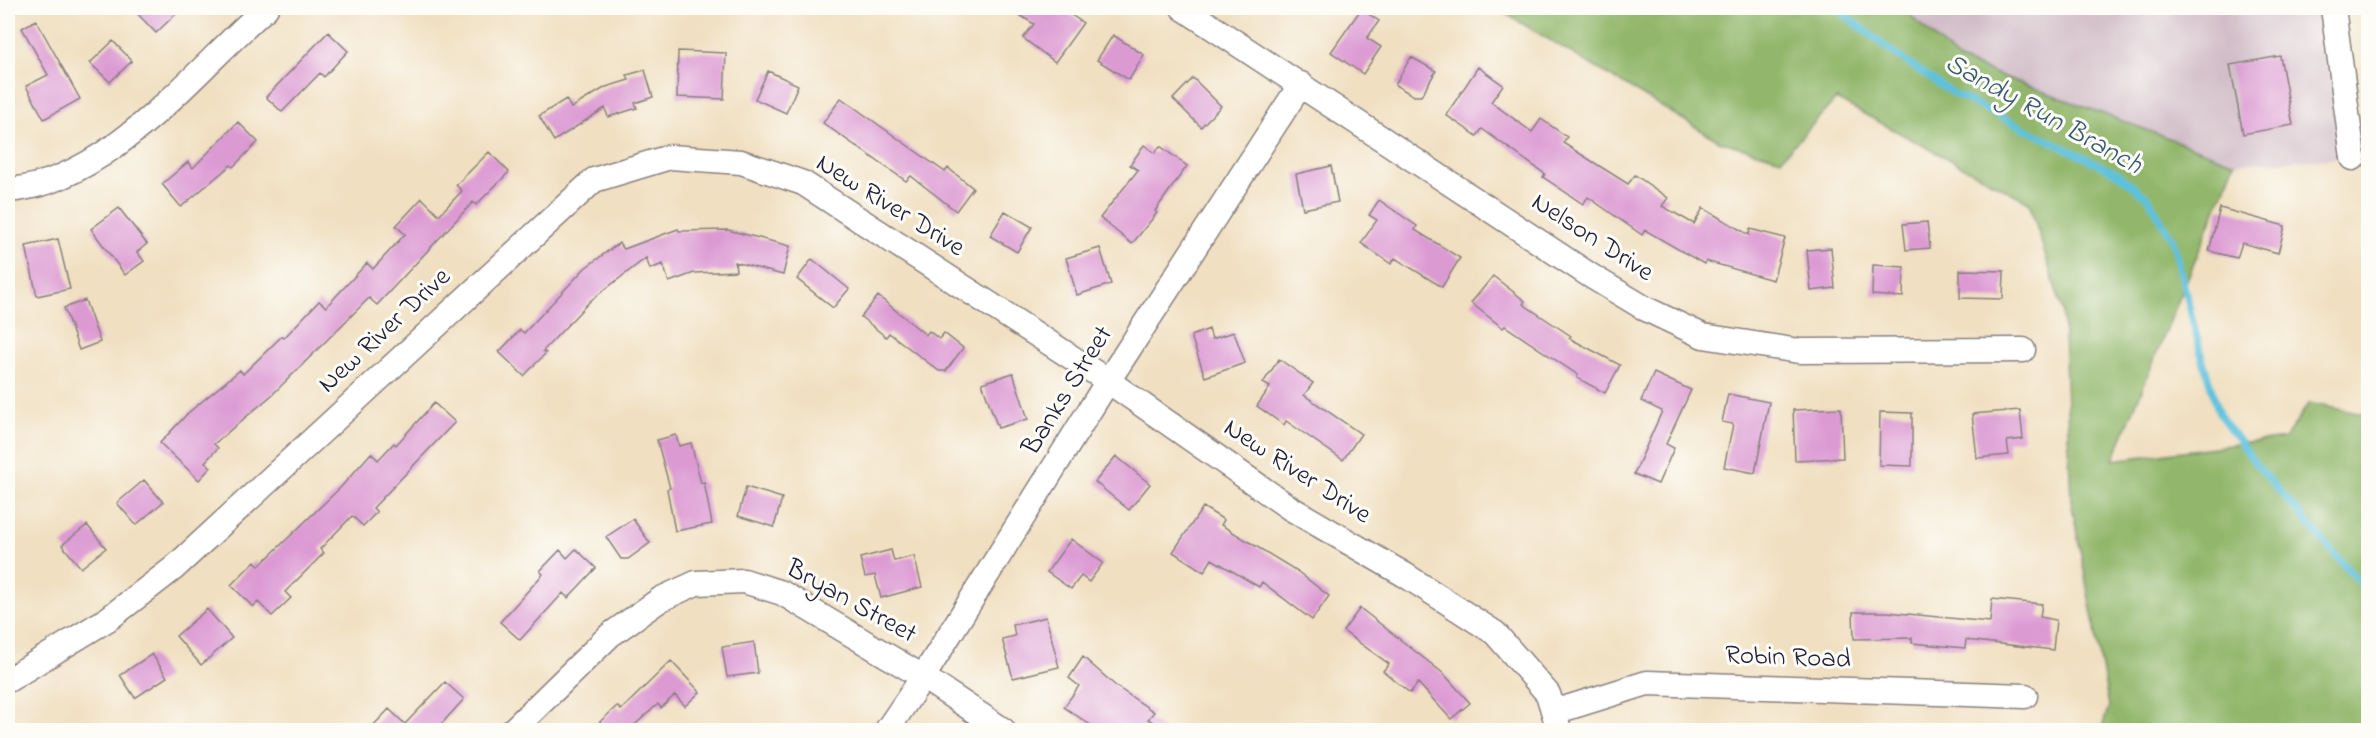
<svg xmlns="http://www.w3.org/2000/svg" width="2376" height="738" viewBox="0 0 2376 738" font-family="'Indie Flower',sans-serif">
<rect width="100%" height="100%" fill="#fdfcf7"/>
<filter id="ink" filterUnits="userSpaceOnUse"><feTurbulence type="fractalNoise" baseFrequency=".0167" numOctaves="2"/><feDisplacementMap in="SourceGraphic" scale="12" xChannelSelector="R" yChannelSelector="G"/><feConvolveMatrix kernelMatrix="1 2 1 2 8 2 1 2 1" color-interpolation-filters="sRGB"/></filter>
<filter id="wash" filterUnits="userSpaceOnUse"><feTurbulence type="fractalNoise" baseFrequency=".008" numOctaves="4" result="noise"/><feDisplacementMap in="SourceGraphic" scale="24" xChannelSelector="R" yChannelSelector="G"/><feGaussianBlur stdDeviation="1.35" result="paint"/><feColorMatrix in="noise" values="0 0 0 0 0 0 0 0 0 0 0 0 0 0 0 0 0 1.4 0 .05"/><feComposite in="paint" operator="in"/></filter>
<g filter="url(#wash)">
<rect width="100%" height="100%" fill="#f0dfc0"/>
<!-- industrial -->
<path fill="#d1bdc8" d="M 1902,8 L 2333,8 L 2353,158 L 2235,163 L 1959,60 Z"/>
<!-- forest -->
<path fill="#92b76c" stroke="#5a6c54" stroke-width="1.5" d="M 1496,8 L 1902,8 L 1959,60 L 2235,163 L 2113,460 L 2285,438 L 2309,403 L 2368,415 L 2368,730 L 2101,730 L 2109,706 L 2071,501 L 2063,312 L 2029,202 L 1836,99 L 1781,159 L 1719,141 Z"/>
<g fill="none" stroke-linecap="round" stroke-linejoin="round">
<!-- stream -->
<path stroke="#5dc1dc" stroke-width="7" d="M 1836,8 L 1895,54 L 1952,93 L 2102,166 L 2118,174 L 2149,199 L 2173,241 L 2200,350 L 2219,414 L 2255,463 L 2368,592"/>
</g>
<g id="blocks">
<!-- building -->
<path fill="#dc9ad3" d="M 132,8 L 182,8 L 156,33 Z
M 1008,8 L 1061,8 L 1083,23 L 1055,62 L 1023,38 L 1034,24 Z
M 1361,9 L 1379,21 L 1367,38 L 1381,47 L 1363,74 L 1331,52 Z
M 36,20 L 80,99 L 44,119 L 26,86 L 48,75 L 22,28 Z
M 328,32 L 348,51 L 324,77 L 320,73 L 282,112 L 266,97 Z
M 1113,35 L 1144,55 L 1129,80 L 1097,60 Z
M 113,41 L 132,61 L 110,82 L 90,63 Z
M 678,51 L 726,53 L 724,99 L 677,97 Z
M 2280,56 L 2293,125 L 2243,134 L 2230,65 Z
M 1411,57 L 1436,71 L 1421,96 L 1414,96 L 1395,85 Z
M 1478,67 L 1503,85 L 1491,102 L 1532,132 L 1541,119 L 1567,137 L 1563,143 L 1628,184 L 1635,175 L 1668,198 L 1662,206 L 1694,224 L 1703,208 L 1749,235 L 1750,229 L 1785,238 L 1773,280 L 1706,261 L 1704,264 L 1645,230 L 1642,235 L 1588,197 L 1583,204 L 1543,177 L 1545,174 L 1482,129 L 1477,136 L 1446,115 Z
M 645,70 L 653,97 L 635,103 L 637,108 L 608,117 L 605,108 L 554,141 L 539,116 L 566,99 L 571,108 L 606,87 L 629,80 L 627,75 Z
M 768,71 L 798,85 L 786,113 L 755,99 Z
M 1193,78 L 1221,106 L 1201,127 L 1173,99 Z
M 841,98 L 945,172 L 948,168 L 973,188 L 956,211 L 911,176 L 906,181 L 823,123 Z
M 238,122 L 258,142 L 233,167 L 231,165 L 181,207 L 162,184 L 188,162 L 193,168 Z
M 1144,145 L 1155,153 L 1160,146 L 1187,166 L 1155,211 L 1157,213 L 1132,244 L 1100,218 L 1138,170 L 1130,165 Z
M 489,152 L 509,172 L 476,205 L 473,202 L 377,305 L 369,298 L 272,395 L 214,444 L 218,448 L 205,462 L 211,467 L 199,480 L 160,443 L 188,413 L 240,370 L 243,374 L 282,336 L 284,338 L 319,301 L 326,307 L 367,263 L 373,269 L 405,234 L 396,226 L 422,198 L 439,215 L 462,191 L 456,185 Z
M 1331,166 L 1338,202 L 1303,209 L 1296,174 Z
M 1379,200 L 1417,226 L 1415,230 L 1460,258 L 1442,287 L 1395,258 L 1391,264 L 1361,243 L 1377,220 L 1369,215 Z
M 119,208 L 147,244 L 137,252 L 144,261 L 125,275 L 91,229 Z
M 2220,208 L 2285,226 L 2278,253 L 2242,243 L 2237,258 L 2209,251 Z
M 1005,211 L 1032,227 L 1017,252 L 990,236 Z
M 1927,222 L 1930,248 L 1906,250 L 1903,224 Z
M 678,229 L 679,231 L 728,230 L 790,246 L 783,275 L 735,262 L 736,271 L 694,273 L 669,282 L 663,264 L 650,269 L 646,258 L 590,301 L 543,351 L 546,353 L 524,376 L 499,352 L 520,330 L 524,333 L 585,268 L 619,243 L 624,249 Z
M 58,239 L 70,289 L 37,296 L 26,246 Z
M 1100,248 L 1111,284 L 1077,295 L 1066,258 Z
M 1831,248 L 1835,288 L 1811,291 L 1807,250 Z
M 812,259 L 849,289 L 833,308 L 797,279 Z
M 1873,265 L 1904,267 L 1903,297 L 1872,295 Z
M 1960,270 L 2004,271 L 2003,299 L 1960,298 Z
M 1493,276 L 1525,301 L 1523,304 L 1571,336 L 1569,338 L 1620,365 L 1605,393 L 1577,378 L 1578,375 L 1505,326 L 1503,328 L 1471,303 Z
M 878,296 L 926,335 L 929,331 L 939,339 L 944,333 L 963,348 L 946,371 L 939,371 L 889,333 L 886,337 L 861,317 Z
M 85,300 L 100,342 L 79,350 L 64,308 Z
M 1209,329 L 1212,339 L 1234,332 L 1245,363 L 1205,377 L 1191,336 Z
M 1279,359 L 1313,383 L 1304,395 L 1361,434 L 1343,460 L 1286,421 L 1284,425 L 1257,406 L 1270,387 L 1263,383 Z
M 1013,373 L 1028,419 L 998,428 L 982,383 Z
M 1654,373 L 1691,390 L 1666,444 L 1674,448 L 1658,484 L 1634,474 L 1662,411 L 1641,401 Z
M 1728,394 L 1769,402 L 1755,473 L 1724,467 L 1733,424 L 1722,422 Z
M 434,403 L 455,422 L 373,508 L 377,512 L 363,526 L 352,516 L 320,549 L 324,553 L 285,592 L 291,598 L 272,616 L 258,602 L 253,607 L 231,585 L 255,561 L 259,566 L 341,487 L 371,453 L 378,460 L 394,443 L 396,445 Z
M 1841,408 L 1843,458 L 1795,460 L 1793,410 Z
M 2020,410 L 2023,439 L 2007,441 L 2009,455 L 1977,458 L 1972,414 Z
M 1880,412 L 1912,413 L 1912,466 L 1879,465 Z
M 676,435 L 679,446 L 691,443 L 701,483 L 704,482 L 712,524 L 675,531 L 667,489 L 670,488 L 657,440 Z
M 1116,456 L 1150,484 L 1129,510 L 1095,482 Z
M 144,480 L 163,502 L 136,525 L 117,503 Z
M 746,487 L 782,498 L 774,527 L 738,516 Z
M 1203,507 L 1224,520 L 1221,525 L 1297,571 L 1329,596 L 1312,620 L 1262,582 L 1259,587 L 1212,559 L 1204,572 L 1173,552 Z
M 633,519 L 650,543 L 628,559 L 621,559 L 606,537 Z
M 87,525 L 106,548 L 81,568 L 62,545 Z
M 1071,539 L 1103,563 L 1089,582 L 1081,576 L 1071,589 L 1047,572 Z
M 576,549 L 596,568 L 568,598 L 563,593 L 520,640 L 500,622 L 543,574 L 540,571 L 560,550 L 567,558 Z
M 891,550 L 894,561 L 914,556 L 922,587 L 881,598 L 875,575 L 865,577 L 860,558 Z
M 1992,599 L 2042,604 L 2040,617 L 2056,620 L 2053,650 L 1966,640 L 1965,648 L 1912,643 L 1912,638 L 1854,639 L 1853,612 L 1887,612 L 1990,622 Z
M 1360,608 L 1444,674 L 1470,703 L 1451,719 L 1418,683 L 1410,693 L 1383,671 L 1389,664 L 1343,631 Z
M 207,609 L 232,638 L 201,665 L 176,636 Z
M 1046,617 L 1059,667 L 1013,678 L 1002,639 L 1015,636 L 1013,625 Z
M 754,642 L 758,673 L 727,677 L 722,647 Z
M 152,654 L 167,677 L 135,698 L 120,675 Z
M 1083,657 L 1117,687 L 1154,712 L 1148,719 L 1165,730 L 1098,730 L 1064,707 L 1079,686 L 1069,678 Z
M 671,661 L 700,692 L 685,706 L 675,695 L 661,708 L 658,704 L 629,730 L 591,730 L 617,706 L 621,710 Z
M 445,682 L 464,699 L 436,730 L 369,730 L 389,709 L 405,724 Z"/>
</g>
</g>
<g filter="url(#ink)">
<use href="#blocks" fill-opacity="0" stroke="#89807e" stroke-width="1.5"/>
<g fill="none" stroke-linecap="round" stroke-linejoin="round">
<defs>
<path id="street" d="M 1183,8 L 1591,276 L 1646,309 L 1703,336 L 1799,351 L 2023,350
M 2333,8 L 2353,158
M 8,190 C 108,183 194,71 266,8
M 8,680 L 108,619 L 174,568 L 594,180 L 670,157 L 741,162 L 803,183 L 1108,381 L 1290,508 L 1405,575 L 1495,633 L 1548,694 L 1559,730
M 1554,712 L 1647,683 L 2025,696
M 513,730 L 610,635 L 661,599 L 696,583 L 744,581 L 782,593 L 923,677 L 1003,730
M 887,730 L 923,677 L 1108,381 L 1301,84"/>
</defs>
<!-- street casing -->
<use href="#street" stroke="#89807e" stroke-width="27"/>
<!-- street -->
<use href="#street" stroke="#fff" stroke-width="24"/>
</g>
</g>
<g text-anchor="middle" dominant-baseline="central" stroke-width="6" stroke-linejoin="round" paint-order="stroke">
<!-- street labels -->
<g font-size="27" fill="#22223b" stroke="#fdfcf7">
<text transform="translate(890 206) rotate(32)">New River Drive</text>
<text transform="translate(1592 238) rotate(33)">Nelson Drive</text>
<text transform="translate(385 331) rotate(-43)">New River Drive</text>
<text transform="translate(1068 391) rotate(-58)">Banks Street</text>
<text transform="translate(1297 472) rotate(33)">New River Drive</text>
<text transform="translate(851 602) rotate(29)">Bryan Street</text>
<text transform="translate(1788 658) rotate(2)">Robin Road</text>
</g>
<!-- water labels -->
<g font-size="28" font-style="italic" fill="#375a73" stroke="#fdfcf7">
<text transform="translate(2043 115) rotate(29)">Sandy Run Branch</text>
</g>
</g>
<!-- margin -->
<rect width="2376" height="738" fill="none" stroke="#fdfcf7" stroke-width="30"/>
</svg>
